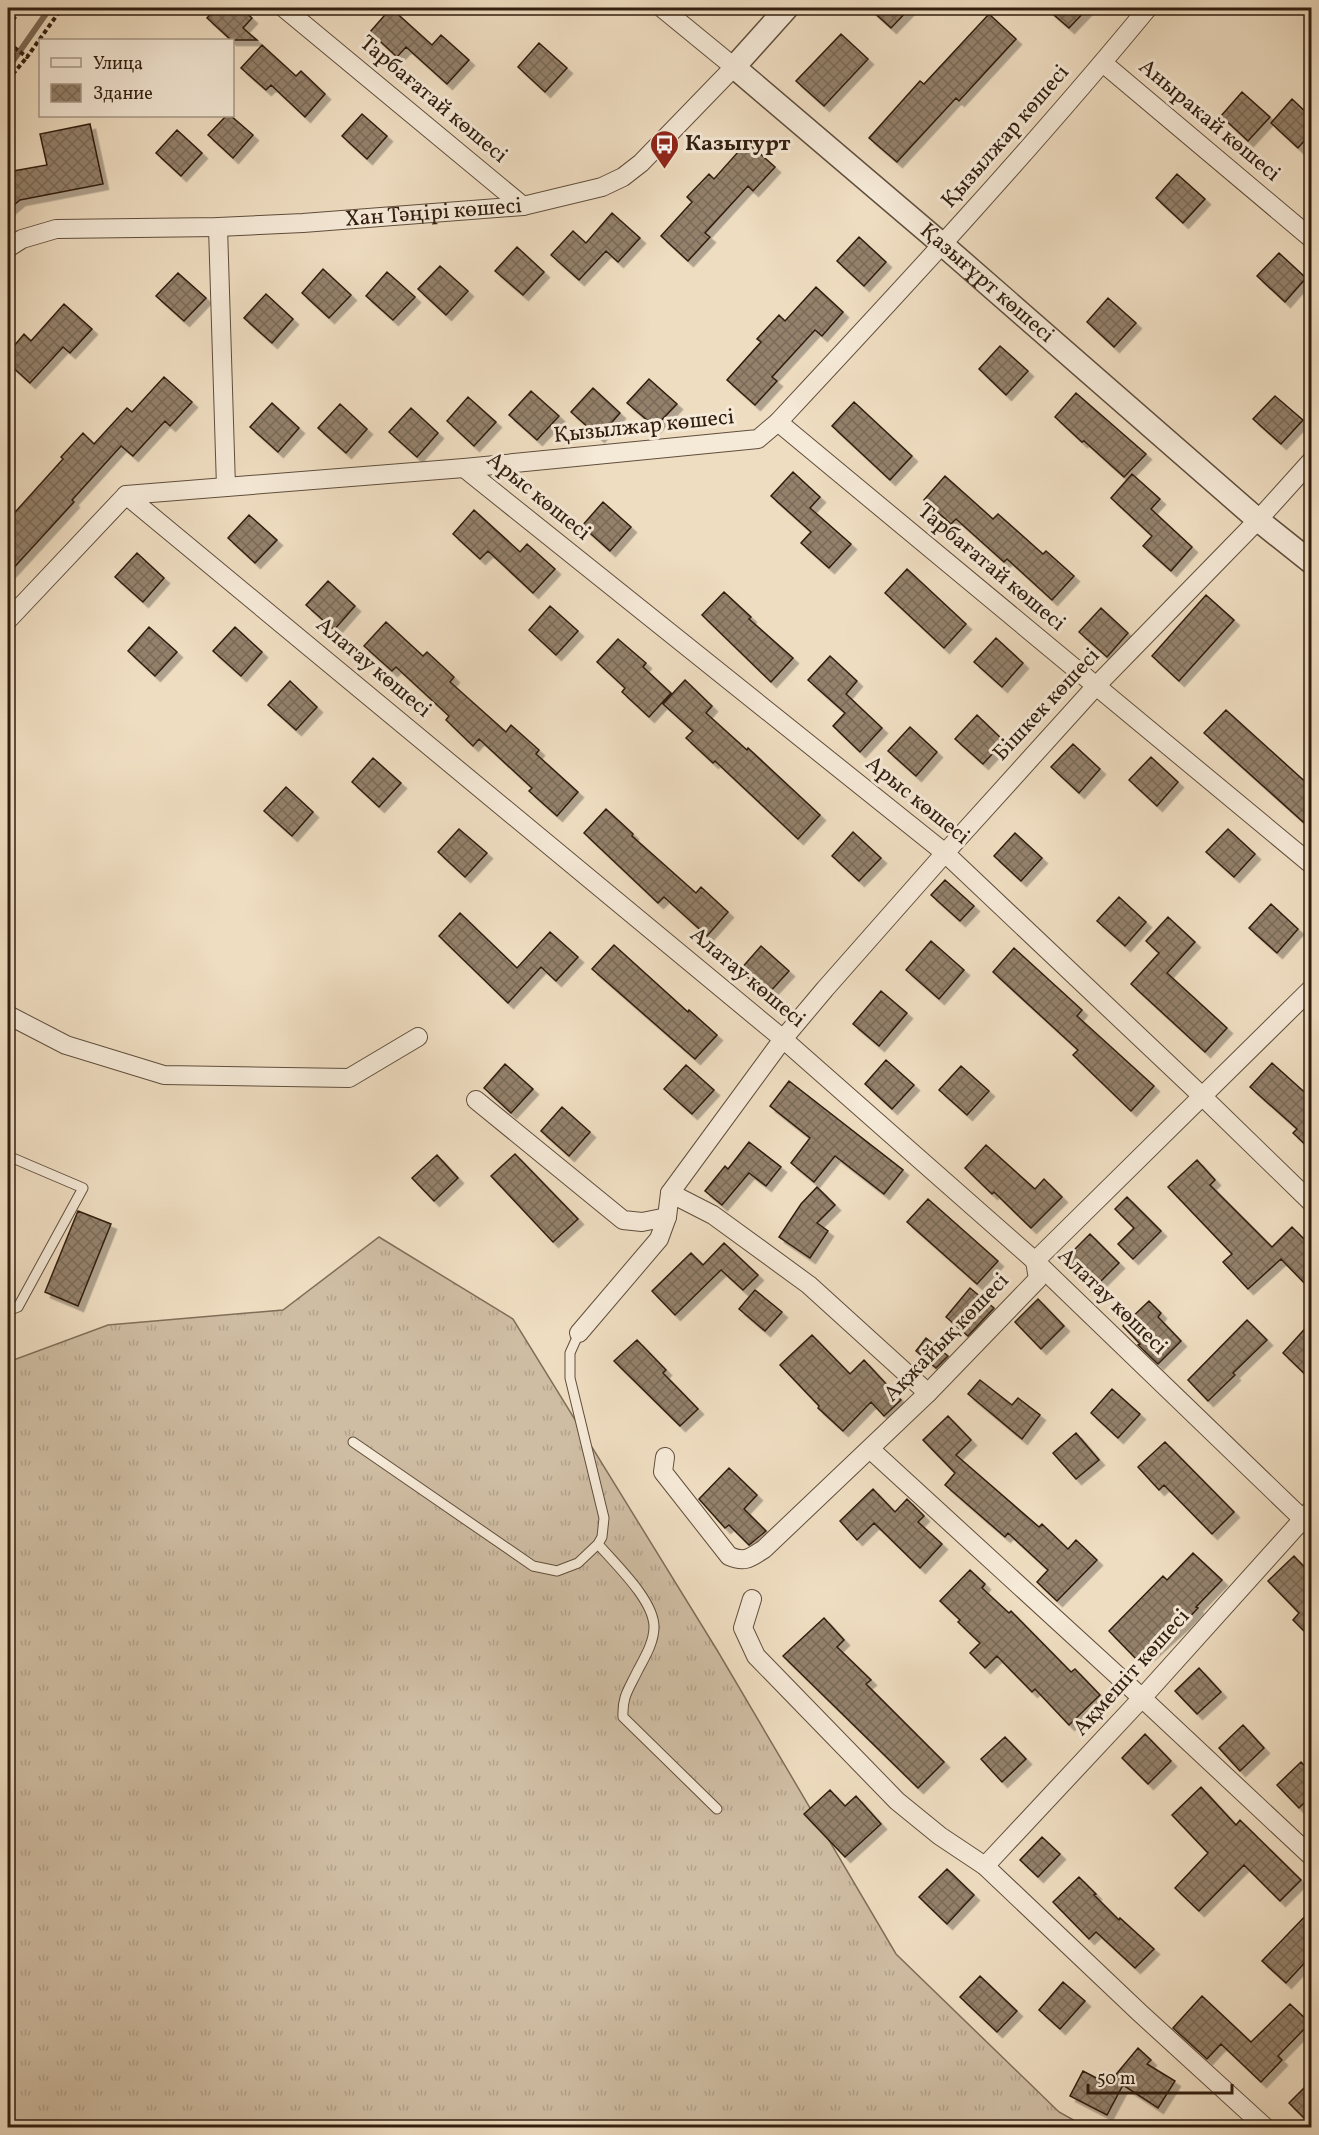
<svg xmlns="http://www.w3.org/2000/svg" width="1319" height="2135" viewBox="0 0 1319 2135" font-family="Vollkorn,serif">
<defs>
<pattern id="grass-tufts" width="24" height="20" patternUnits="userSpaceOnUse" patternTransform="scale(1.5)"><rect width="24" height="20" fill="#cfbda3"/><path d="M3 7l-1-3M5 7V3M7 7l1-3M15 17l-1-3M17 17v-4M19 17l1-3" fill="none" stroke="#b2a28b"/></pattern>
<pattern id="building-cross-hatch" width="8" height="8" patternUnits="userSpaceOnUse" patternTransform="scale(1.5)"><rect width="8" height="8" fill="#94816c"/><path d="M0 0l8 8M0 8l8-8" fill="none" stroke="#796957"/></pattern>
<filter id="shadow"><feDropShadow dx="5.5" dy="5.5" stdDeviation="0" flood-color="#0004"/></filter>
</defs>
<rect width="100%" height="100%" fill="#efddc1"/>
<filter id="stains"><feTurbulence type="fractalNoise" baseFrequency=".00333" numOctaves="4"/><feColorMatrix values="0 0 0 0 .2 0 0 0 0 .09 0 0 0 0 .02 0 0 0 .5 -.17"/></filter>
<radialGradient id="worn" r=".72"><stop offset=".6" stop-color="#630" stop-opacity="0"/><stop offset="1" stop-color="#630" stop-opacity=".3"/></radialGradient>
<!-- grass -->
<path fill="url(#grass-tufts)" stroke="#806e59" stroke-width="1.5" d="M 379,1237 L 513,1319 L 717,1650 L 896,1954 L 1059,2112 L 1086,2127 L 8,2128 L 8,1362 L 108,1325 L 283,1310 Z"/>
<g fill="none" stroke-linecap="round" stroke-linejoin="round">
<!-- stream -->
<path stroke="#7c6a55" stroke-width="6" d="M 8,68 L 50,8"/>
</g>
<!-- building -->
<path fill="url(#building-cross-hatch)" stroke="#311e0f" stroke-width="1.5" filter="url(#shadow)" d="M 216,8 L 241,8 L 252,18 L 243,28 L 257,40 L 231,40 L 207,18 Z
M 391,8 L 432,45 L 441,35 L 469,60 L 447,84 L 406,47 L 397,57 L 370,32 Z
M 869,8 L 910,8 L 891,28 Z
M 1046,8 L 1088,8 L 1069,28 Z
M 989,14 L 1016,39 L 959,101 L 956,98 L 897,162 L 869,138 L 920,81 L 924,84 Z
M 841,34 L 868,59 L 824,106 L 796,81 Z
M 539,43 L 567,68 L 545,92 L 518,67 Z
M 262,45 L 296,76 L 301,71 L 325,94 L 305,117 L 271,85 L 266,90 L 241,68 Z
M 1242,92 L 1270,117 L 1248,141 L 1221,116 Z
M 1292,99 L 1311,117 L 1311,133 L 1298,148 L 1271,123 Z
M 362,114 L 387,136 L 367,159 L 342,136 Z
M 226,116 L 231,116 L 253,135 L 233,158 L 208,135 Z
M 90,124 L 103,184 L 20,200 L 8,210 L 8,172 L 47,165 L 40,134 Z
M 177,130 L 202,153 L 181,176 L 156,153 Z
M 747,142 L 775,167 L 753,191 L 748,186 L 705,233 L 710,237 L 688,261 L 661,236 L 692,202 L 687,197 L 709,174 L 714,179 Z
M 1177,174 L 1205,199 L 1183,223 L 1156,198 Z
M 612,213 L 640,238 L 618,262 L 606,251 L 579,280 L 551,255 L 573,231 L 586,243 Z
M 859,237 L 886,262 L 864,286 L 837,261 Z
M 517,247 L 544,272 L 523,295 L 495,271 Z
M 1279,253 L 1306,278 L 1285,302 L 1257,276 Z
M 440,266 L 468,291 L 446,315 L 418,289 Z
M 323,269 L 351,295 L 329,318 L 302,293 Z
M 387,272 L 415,297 L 393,320 L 366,296 Z
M 178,273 L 206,298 L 184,321 L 156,296 Z
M 816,287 L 843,312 L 822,336 L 815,330 L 772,377 L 777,381 L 755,405 L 727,380 L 761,342 L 757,339 L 779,315 L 785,321 Z
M 266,294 L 293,319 L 272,343 L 244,318 Z
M 1108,298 L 1136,323 L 1114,347 L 1087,322 Z
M 64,304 L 92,329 L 70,353 L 63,347 L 30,383 L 8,363 L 8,353 L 24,334 L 31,341 Z
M 1000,346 L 1028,371 L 1006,395 L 979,369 Z
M 164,377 L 192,402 L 170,426 L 165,421 L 133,456 L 121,446 L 72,500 L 74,502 L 8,574 L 8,520 L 63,459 L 61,457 L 83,433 L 94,444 L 127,408 L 132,412 Z
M 649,379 L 677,404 L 655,427 L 627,403 Z
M 593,388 L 620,413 L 599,437 L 571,412 Z
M 531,391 L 559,416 L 537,440 L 509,415 Z
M 1076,393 L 1146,454 L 1124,477 L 1084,441 L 1082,442 L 1055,417 Z
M 1275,396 L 1303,420 L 1281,444 L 1253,419 Z
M 468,397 L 496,422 L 474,446 L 447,421 Z
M 854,402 L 912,456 L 890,480 L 832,426 Z
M 272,403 L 299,428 L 278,452 L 250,427 Z
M 340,404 L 367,429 L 346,453 L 318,428 Z
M 411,408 L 438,433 L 417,457 L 389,432 Z
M 793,472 L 820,497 L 810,508 L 851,544 L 829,568 L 801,543 L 811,532 L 771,496 Z
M 1132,474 L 1160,499 L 1151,509 L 1192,547 L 1171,571 L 1143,546 L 1152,536 L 1111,498 Z
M 945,476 L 993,519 L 998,514 L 1043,554 L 1046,551 L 1074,576 L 1052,600 L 1007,559 L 1004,562 L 956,519 L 951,524 L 924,500 Z
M 603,502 L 631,527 L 610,551 L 582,526 Z
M 474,510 L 520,552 L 527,544 L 555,569 L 533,593 L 488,551 L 480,559 L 453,534 Z
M 249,515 L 277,540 L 255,563 L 228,538 Z
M 137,553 L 164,578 L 143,602 L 115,577 Z
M 907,569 L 966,624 L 944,648 L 885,593 Z
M 328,581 L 355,606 L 334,630 L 306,605 Z
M 724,592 L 751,617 L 749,619 L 793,658 L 771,682 L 702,615 Z
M 1206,595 L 1234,620 L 1179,681 L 1152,656 Z
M 550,606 L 578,631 L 556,655 L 529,630 Z
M 1101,608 L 1128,633 L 1107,657 L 1079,632 Z
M 386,622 L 423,656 L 427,652 L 454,677 L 450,682 L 506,732 L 511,725 L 539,750 L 536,754 L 578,792 L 557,816 L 529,791 L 532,788 L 479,739 L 473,746 L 446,720 L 449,716 L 396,667 L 392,671 L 364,646 Z
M 149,627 L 177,652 L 155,676 L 128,651 Z
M 235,627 L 262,652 L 241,676 L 213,651 Z
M 996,638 L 1023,663 L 1002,687 L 974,662 Z
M 618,639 L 646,663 L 643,667 L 671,693 L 649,717 L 622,692 L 625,688 L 597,662 Z
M 830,656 L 857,681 L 846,694 L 882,728 L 860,752 L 833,726 L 845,713 L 808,680 Z
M 685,680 L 712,706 L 706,713 L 747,750 L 748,748 L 820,815 L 798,839 L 715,761 L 713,763 L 686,738 L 693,731 L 663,704 Z
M 290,681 L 317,707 L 296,730 L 268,705 Z
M 1226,710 L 1311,787 L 1311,829 L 1204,733 Z
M 977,715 L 1004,741 L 983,764 L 955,739 Z
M 910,727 L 937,752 L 916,776 L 888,751 Z
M 1073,744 L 1100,769 L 1079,793 L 1051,767 Z
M 1151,757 L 1178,782 L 1157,806 L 1129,780 Z
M 373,758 L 401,783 L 379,807 L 352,782 Z
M 286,787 L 313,812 L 292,836 L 264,811 Z
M 606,809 L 633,834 L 632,836 L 696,893 L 701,887 L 728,912 L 707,936 L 664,897 L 658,903 L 584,833 Z
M 459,829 L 487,853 L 465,877 L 438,852 Z
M 1228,829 L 1255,854 L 1234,877 L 1206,852 Z
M 853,832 L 881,858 L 859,881 L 832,856 Z
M 1015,833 L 1042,858 L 1021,881 L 994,856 Z
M 945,880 L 974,906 L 960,921 L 931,895 Z
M 1119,897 L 1146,922 L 1125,946 L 1097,921 Z
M 1271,904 L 1298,929 L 1277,953 L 1249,928 Z
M 460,913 L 517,968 L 550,932 L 578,957 L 556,981 L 541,967 L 508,1003 L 439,936 Z
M 1168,917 L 1195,942 L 1167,973 L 1227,1028 L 1205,1052 L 1131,984 L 1159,953 L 1146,941 Z
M 931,941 L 964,970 L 939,999 L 906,970 Z
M 614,945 L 688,1012 L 689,1010 L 717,1035 L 695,1059 L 592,969 Z
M 761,946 L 789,971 L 767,995 L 740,970 Z
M 1014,948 L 1082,1010 L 1077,1016 L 1154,1086 L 1131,1111 L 1073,1055 L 1078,1050 L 993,972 Z
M 881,991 L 907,1013 L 879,1046 L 853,1024 Z
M 886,1060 L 914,1085 L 892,1109 L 865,1084 Z
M 1272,1063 L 1311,1098 L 1311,1150 L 1293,1133 L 1297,1129 L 1250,1087 Z
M 505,1064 L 533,1089 L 511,1113 L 484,1088 Z
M 686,1065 L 714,1090 L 692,1114 L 664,1089 Z
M 961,1066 L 989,1091 L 967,1115 L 939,1090 Z
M 789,1081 L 903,1170 L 884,1194 L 835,1156 L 814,1182 L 791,1163 L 810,1138 L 770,1106 Z
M 562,1107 L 590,1132 L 569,1156 L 541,1131 Z
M 749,1142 L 781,1167 L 766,1186 L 749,1173 L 722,1205 L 705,1191 L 725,1166 L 728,1169 Z
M 986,1145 L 1035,1189 L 1044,1179 L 1062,1197 L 1031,1228 L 994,1192 L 992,1194 L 965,1168 Z
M 515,1154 L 578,1219 L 553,1242 L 491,1176 Z
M 437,1155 L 458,1178 L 434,1201 L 412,1178 Z
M 1197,1160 L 1215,1180 L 1210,1185 L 1272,1247 L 1292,1227 L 1311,1246 L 1311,1290 L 1281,1259 L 1248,1289 L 1223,1262 L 1232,1254 L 1168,1187 Z
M 817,1187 L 835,1205 L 817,1223 L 828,1231 L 810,1258 L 779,1237 L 801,1204 Z
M 1127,1197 L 1161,1231 L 1133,1259 L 1118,1244 L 1134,1228 L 1115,1209 Z
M 928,1199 L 998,1261 L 977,1284 L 907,1222 Z
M 78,1211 L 111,1224 L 78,1306 L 45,1292 Z
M 1090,1234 L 1119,1263 L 1091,1291 L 1062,1262 Z
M 724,1243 L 758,1275 L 743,1290 L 721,1270 L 675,1315 L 652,1291 L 691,1253 L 703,1265 Z
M 970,1288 L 994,1308 L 968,1336 L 946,1317 Z
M 755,1290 L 782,1312 L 765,1331 L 739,1309 Z
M 1038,1299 L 1064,1326 L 1041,1349 L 1015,1322 Z
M 1149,1301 L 1161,1313 L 1158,1317 L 1181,1341 L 1158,1364 L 1138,1345 L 1140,1344 L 1123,1326 Z
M 1247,1320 L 1267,1340 L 1233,1373 L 1235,1375 L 1208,1401 L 1188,1380 Z
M 1311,1322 L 1311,1380 L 1283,1353 Z
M 812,1335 L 850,1374 L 864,1360 L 901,1400 L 884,1416 L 871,1402 L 843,1431 L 818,1408 L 819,1406 L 780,1365 Z
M 926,1338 L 948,1356 L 936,1368 L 916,1351 Z
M 637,1340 L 666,1370 L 663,1373 L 698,1409 L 680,1426 L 614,1361 Z
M 980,1380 L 1012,1405 L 1018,1398 L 1040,1415 L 1022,1439 L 968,1394 Z
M 1112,1389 L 1140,1414 L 1118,1438 L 1091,1413 Z
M 948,1416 L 971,1440 L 956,1455 L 1039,1527 L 1042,1524 L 1068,1549 L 1076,1540 L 1097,1560 L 1057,1601 L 1037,1582 L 1048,1570 L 1008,1533 L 1005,1537 L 945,1485 L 955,1473 L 923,1440 Z
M 1076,1433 L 1099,1460 L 1076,1479 L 1053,1453 Z
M 1165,1442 L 1234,1512 L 1212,1534 L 1164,1485 L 1159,1490 L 1138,1467 Z
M 729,1468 L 757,1495 L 744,1509 L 766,1531 L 749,1545 L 729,1525 L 725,1528 L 699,1499 Z
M 873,1489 L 895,1512 L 907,1499 L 924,1516 L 918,1522 L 942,1544 L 920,1568 L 874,1523 L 857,1540 L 840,1521 Z
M 1193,1553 L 1222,1580 L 1196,1607 L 1198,1608 L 1185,1622 L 1140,1663 L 1109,1631 L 1163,1576 L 1167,1580 Z
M 1294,1556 L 1311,1574 L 1311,1638 L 1293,1620 L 1299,1613 L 1268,1581 Z
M 970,1570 L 985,1584 L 982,1588 L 1009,1613 L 1011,1611 L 1071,1672 L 1075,1669 L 1100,1695 L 1069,1725 L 1035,1689 L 1032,1692 L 997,1656 L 985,1668 L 970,1653 L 980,1643 L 958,1622 L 960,1620 L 940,1601 Z
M 824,1618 L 844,1640 L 837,1647 L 871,1680 L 866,1684 L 944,1762 L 918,1788 L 783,1656 Z
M 1199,1668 L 1221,1692 L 1197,1714 L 1175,1691 Z
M 1243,1725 L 1264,1748 L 1240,1771 L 1219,1748 Z
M 1145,1734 L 1171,1761 L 1148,1784 L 1122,1758 Z
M 1005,1737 L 1026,1759 L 1002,1782 L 981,1759 Z
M 1301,1762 L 1311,1773 L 1311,1796 L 1299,1808 L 1277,1785 Z
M 1201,1787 L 1236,1825 L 1240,1820 L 1301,1880 L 1280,1901 L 1244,1865 L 1199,1911 L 1175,1888 L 1208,1853 L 1172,1815 Z
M 830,1790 L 845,1806 L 856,1796 L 881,1824 L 845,1857 L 804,1814 Z
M 1042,1837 L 1060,1854 L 1038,1877 L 1020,1860 Z
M 947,1869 L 974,1895 L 947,1924 L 919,1897 Z
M 1079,1877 L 1096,1894 L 1094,1895 L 1119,1920 L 1120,1918 L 1154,1949 L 1135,1968 L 1096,1932 L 1089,1939 L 1053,1902 Z
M 1311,1910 L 1311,1956 L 1286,1983 L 1262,1961 Z
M 980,1976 L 1017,2011 L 997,2032 L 960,1997 Z
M 1063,1982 L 1085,2001 L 1060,2029 L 1039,2010 Z
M 1202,1996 L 1251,2042 L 1290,2004 L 1310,2023 L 1278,2056 L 1282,2060 L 1261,2082 L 1221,2044 L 1207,2059 L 1173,2028 Z
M 1138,2048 L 1151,2060 L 1147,2064 L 1175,2081 L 1158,2108 L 1123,2085 L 1107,2115 L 1070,2096 L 1083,2071 L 1108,2084 Z
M 1311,2081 L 1311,2125 L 1289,2103 Z"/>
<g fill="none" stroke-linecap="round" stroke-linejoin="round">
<defs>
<path id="service" d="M 8,1156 L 83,1188 L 18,1307 L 8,1311
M 353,1442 L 533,1566 L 557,1571 L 578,1563 L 598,1544 L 602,1537 L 604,1518 L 570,1378 L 570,1353 L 579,1333
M 598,1544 C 615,1564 654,1600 654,1627 C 654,1642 645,1657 638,1670 C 629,1689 622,1696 623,1717 L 717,1809"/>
<g id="minor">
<path d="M 284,8 L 523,206"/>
<path d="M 1103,63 L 1312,239"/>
<path d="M 218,227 L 226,487"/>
<path id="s1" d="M 8,248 L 22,239 L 56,229 L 218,227 L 303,223 L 523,206 L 602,187 L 623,177 L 641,163 L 734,67 L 662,8"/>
<path d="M 778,422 L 1312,865"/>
<path d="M 464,468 L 945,853 L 1202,1096 L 1312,1203"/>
<path d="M 126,495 L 783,1039 L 1035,1261 L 1312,1528"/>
<path d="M 8,620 L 126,495 L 464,468 L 758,439 L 778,422 C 904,287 1030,151 1148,8"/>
<path d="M 8,1015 L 66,1045 L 164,1075 L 349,1078 L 418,1037"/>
<path d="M 476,1100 L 623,1220 L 642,1222 L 667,1217"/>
<path d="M 670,1193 L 713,1215 L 809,1285 L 928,1393"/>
<path d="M 579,1333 L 659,1239 L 667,1217 L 670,1193 L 783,1039 L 825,989 L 945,853 L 1096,686 L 1258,520 L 1312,460"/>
<path d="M 870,1449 L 1142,1698 L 1312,1857"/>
<path d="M 665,1457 L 663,1472 L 729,1556 C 745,1563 750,1558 764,1549 L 928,1393 L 1038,1279 L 1035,1261 L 1312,988"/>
<path d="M 752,1599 L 743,1628 L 756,1656 L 897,1801 L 940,1836 L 985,1866 L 1140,2013 L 1266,2128"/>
<path d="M 985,1866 L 1142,1698 L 1312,1509"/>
</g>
<g id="tertiary">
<path id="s2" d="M 787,8 L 734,67 L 943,245 L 1258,520 L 1312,563"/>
</g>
</defs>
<!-- service casing -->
<use href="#service" stroke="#604e3c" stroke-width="11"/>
<!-- minor casing -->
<use href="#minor" stroke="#604e3c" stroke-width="20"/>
<!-- tertiary casing -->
<use href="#tertiary" stroke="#604e3c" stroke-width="25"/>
<!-- path -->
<path stroke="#311e0f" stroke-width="4" stroke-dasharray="4.5 3" stroke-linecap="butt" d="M 8,26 L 22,8
M 8,43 L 27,57 L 62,8
M 8,80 L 27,57"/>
<!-- service -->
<use href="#service" stroke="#f5e9d7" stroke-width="9"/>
<!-- minor -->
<use href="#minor" stroke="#f5e9d7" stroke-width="18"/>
<!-- tertiary -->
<use href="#tertiary" stroke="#f5e9d7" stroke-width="22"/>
</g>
<!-- icons -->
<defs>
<symbol id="bus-pin" viewBox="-11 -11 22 30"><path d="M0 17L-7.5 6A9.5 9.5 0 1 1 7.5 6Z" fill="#8f2418" stroke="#f5e9d7"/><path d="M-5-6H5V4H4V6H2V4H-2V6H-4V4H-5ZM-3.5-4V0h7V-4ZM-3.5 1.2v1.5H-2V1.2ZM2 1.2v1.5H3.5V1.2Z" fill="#fff"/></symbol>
</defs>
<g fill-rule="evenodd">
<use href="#bus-pin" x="648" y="128" width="33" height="45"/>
</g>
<g text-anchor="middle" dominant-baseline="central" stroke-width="6" stroke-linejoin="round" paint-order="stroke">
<!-- street labels -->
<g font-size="22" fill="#311e0f" stroke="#f5e9d7">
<text transform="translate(433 100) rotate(40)">Тарбағатай көшесі</text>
<text transform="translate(1209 121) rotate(40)">Аныракай көшесі</text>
<text transform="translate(1006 137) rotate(-49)">Қызылжар көшесі</text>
<text stroke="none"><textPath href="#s1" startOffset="430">Хан Тәңірі көшесі</textPath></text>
<text stroke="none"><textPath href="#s2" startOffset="412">Қазығұрт көшесі</textPath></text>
<text transform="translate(644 427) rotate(-6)">Қызылжар көшесі</text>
<text transform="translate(538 497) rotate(39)">Арыс көшесі</text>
<text transform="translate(991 568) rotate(40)">Тарбағатай көшесі</text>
<text transform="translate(373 668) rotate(40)">Алатау көшесі</text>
<text transform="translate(1047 705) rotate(-47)">Бішкек көшесі</text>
<text transform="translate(917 801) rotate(39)">Арыс көшесі</text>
<text transform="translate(747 978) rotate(40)">Алатау көшесі</text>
<text transform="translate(1112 1302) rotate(44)">Алатау көшесі</text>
<text transform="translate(947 1338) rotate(-46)">Ақжайық көшесі</text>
<text transform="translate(1132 1673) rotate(-48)">Ақмешіт көшесі</text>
</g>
<!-- poi labels -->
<g font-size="22" font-weight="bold" fill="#311e0f" stroke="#f5e9d7" text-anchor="start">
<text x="685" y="144">Казыгурт</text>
</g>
</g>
<!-- margin -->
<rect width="1319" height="2135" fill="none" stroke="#efddc1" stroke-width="30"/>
<rect x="9" y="9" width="1301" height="2117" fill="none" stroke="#311e0f" stroke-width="3"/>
<rect x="15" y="15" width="1289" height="2105" fill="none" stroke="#311e0f" stroke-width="1.5"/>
<!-- legend -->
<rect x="39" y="39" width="195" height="78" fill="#f5e9d7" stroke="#a79887" stroke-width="1.5"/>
<rect x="51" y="58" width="30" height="9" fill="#f5e9d7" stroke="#a79887" stroke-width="1.5"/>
<text x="93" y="69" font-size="18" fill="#311e0f">Улица</text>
<rect x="51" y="84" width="30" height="18" fill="url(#building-cross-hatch)" stroke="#a79887" stroke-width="1.5"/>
<text x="93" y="99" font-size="18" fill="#311e0f">Здание</text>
<!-- scale -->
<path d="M1088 2084v9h144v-9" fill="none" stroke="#311e0f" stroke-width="3"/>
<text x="1097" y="2084" font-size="18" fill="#311e0f" stroke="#f5e9d7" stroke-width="4.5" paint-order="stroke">50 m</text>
<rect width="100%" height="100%" filter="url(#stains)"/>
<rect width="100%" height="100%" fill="url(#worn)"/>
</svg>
